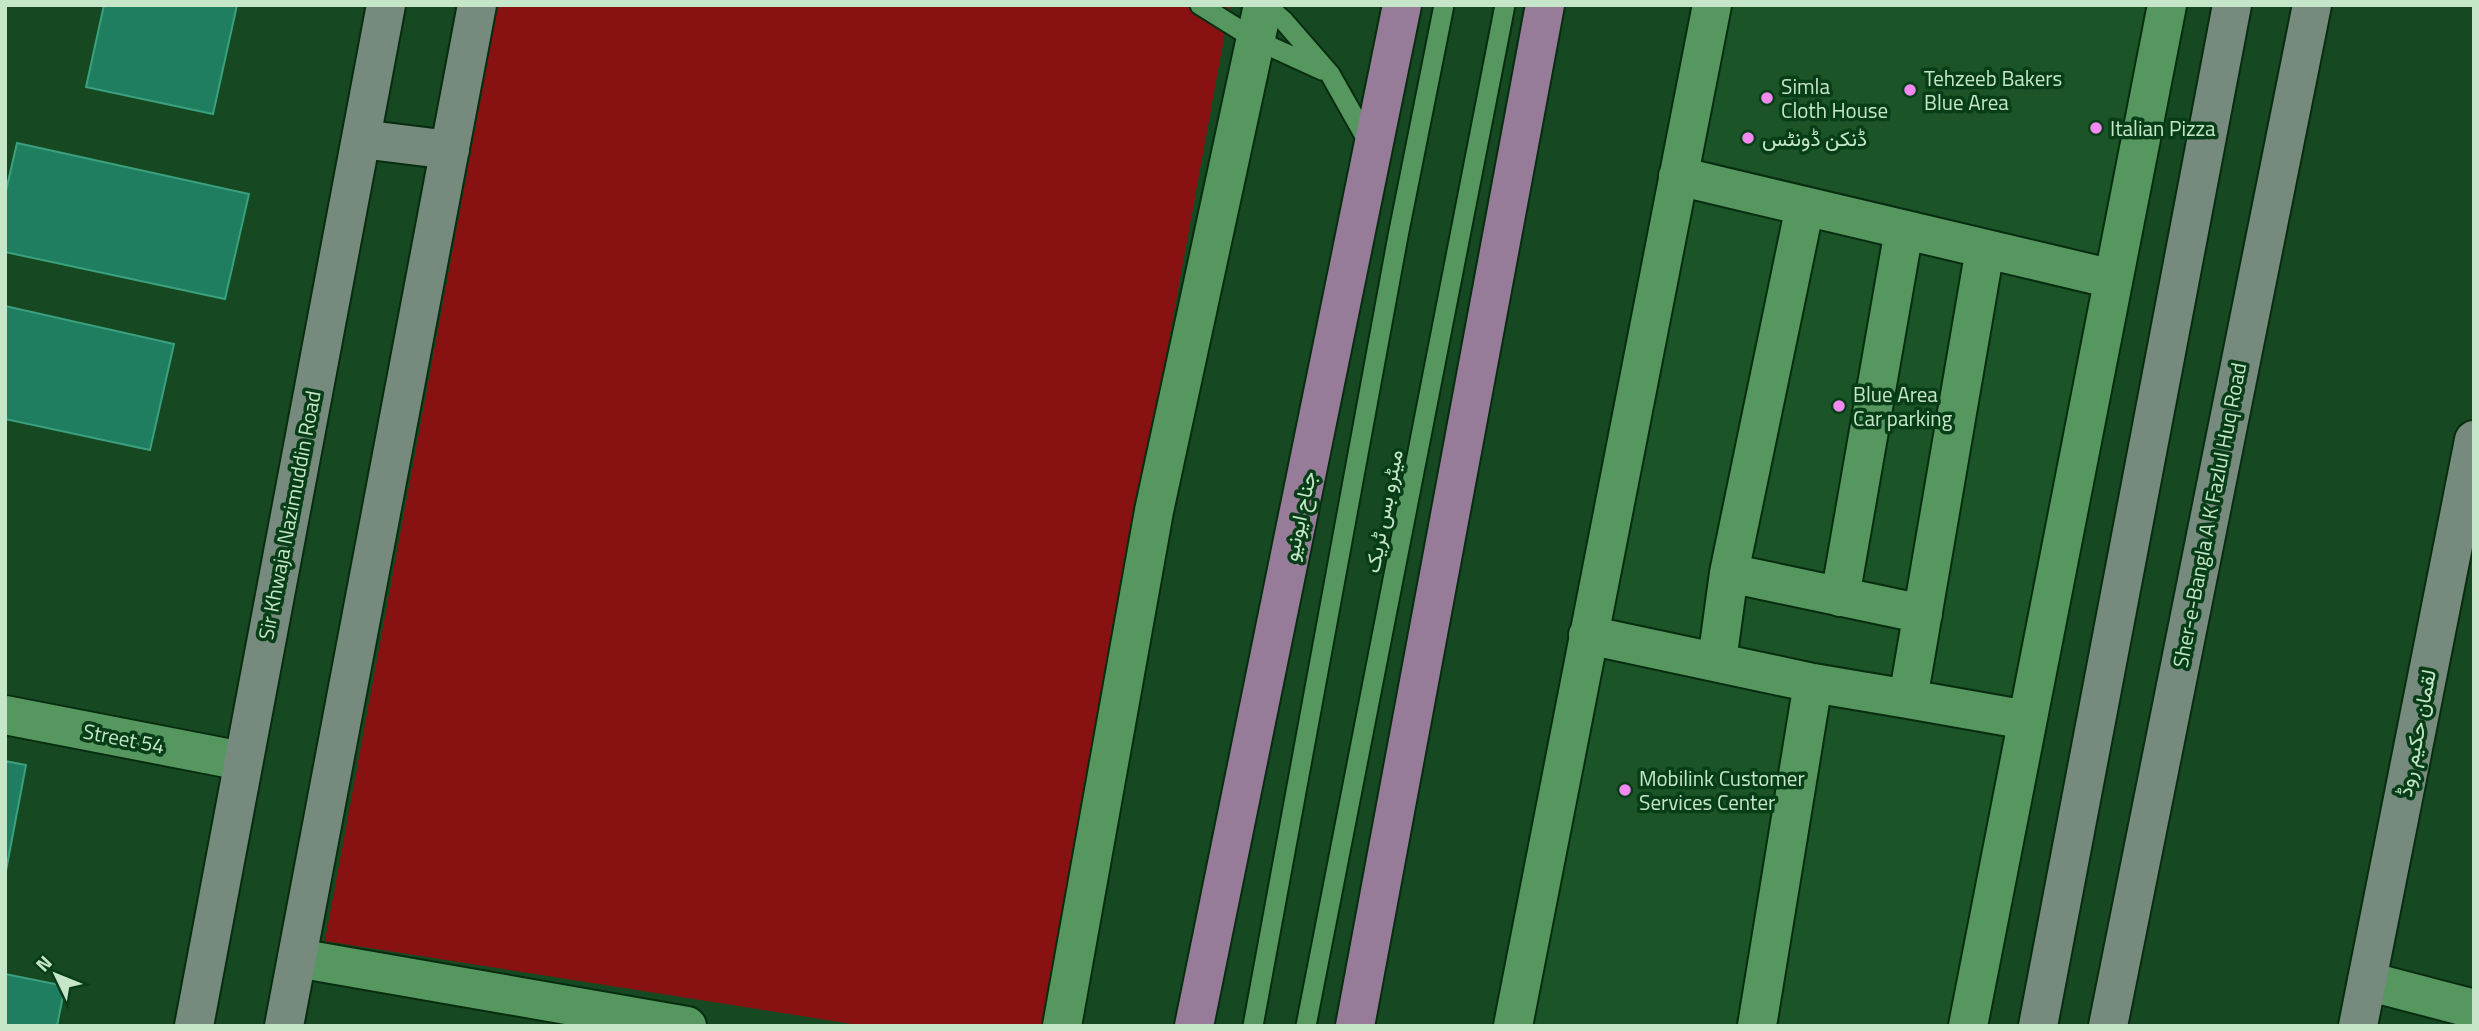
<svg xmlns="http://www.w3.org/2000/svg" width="2479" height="1031" viewBox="0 0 2479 1031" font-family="'Titillium Web',Vazirmatn,sans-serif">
<rect width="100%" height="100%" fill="#164921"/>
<!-- built -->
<path fill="#1a5427" d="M 1714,5 L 2167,5 L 1968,1026 L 1513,1026 Z"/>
<!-- green -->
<path fill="#881211" d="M 498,5 L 1230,5 L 1044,1026 L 865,1026 L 325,941 Z"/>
<!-- building -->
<path fill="#1f7d60" stroke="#3aa17f" stroke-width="2" d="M 104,5 L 237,5 L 213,114 L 86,87 Z
M 17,143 L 249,194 L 225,299 L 5,252 L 5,195 Z
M 5,306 L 174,344 L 150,450 L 5,419 Z
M 5,761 L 26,765 L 5,876 Z
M 5,974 L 65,986 L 57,1026 L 5,1026 Z"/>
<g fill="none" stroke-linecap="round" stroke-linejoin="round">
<defs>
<path id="lane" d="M 1200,5 L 1256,40 L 1322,70
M 1266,5 L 1283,20 L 1330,74 L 1370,145
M 1253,1026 L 1398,236 L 1444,5
M 1306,1026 L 1505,5"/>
<path id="street" d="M 1678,176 L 2113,279
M 1729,573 L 1923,614
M 1840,597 L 1904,230
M 1588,635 L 1813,683 L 1908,699 L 1985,249
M 1717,661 L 1729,573 L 1805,206
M 1908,699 L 2027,720
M 5,715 L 242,761
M 297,958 L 687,1026
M 2367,981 L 2474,1009
M 1062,1026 L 1154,511 L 1263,5
M 1513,1026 L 1712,5
M 1757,1026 L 1813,683
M 1968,1026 L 2167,5"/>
<path id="secondary" d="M 361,139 L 450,150
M 194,1026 L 386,5
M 284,1026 L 477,5
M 2038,1026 L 2232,5
M 2108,1026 L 2312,5
M 2358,1026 L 2474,440"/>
<path id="primary" d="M 1194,1026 L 1402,5
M 1355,1026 L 1545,5"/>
</defs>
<!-- lane casing -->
<use href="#lane" stroke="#082c10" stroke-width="23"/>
<!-- street casing -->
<use href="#street" stroke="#082c10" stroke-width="42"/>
<!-- secondary casing -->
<use href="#secondary" stroke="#082c10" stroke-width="42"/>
<!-- primary casing -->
<use href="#primary" stroke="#082c10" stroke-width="42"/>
<!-- lane -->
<use href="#lane" stroke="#55975f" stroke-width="19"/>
<!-- street -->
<use href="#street" stroke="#55975f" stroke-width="38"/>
<!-- secondary -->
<use href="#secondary" stroke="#768a7d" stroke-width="38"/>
<!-- primary -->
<use href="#primary" stroke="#977c9a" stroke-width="38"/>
</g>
<!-- markers -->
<g fill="#f38af1" stroke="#083e17" stroke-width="2.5">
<circle cx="1910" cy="90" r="7"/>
<circle cx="1767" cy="98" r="7"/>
<circle cx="2096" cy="128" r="7"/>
<circle cx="1748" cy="138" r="7"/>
<circle cx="1839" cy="406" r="7"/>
<circle cx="1625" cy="790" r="7"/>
</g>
<g text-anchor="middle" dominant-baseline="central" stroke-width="7" stroke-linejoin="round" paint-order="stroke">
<!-- poi labels -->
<g font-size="21" fill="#c5e6c8" stroke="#083e17" text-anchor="start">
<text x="1924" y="78">Tehzeeb Bakers<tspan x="1924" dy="24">Blue Area</tspan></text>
<text x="1781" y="86">Simla<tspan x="1781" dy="24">Cloth House</tspan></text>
<text x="2110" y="128">Italian Pizza</text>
<text x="1762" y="138">ڈنکن ڈونٹس</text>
<text x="1853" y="394">Blue Area<tspan x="1853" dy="24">Car parking</tspan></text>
<text x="1639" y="778">Mobilink Customer<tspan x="1639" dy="24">Services Center</tspan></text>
</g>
<!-- street labels -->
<g font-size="21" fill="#c5e6c8" stroke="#083e17">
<text transform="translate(1383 511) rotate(-79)">میٹرو بس ٹریک</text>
<text transform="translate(289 515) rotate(-79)">Sir Khwaja Nazimuddin Road</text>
<text transform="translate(2209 515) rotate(-79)">Sher-e-Bangla A K Fazlul Huq Road</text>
<text transform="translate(1299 516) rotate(-78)">جناح ایونیو</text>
<text transform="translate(2416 733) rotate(-79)">لقمان حکیم روڈ</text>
<text transform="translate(124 738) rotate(11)">Street 54</text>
</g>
</g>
<!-- border -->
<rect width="2479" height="1031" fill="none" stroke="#c5e6c8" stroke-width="14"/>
<!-- north arrow -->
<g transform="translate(56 975) rotate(313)" stroke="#083e17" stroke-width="5" paint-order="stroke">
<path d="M0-5L12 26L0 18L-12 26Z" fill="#c5e6c8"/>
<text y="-10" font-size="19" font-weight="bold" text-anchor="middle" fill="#c5e6c8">N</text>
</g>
</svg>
